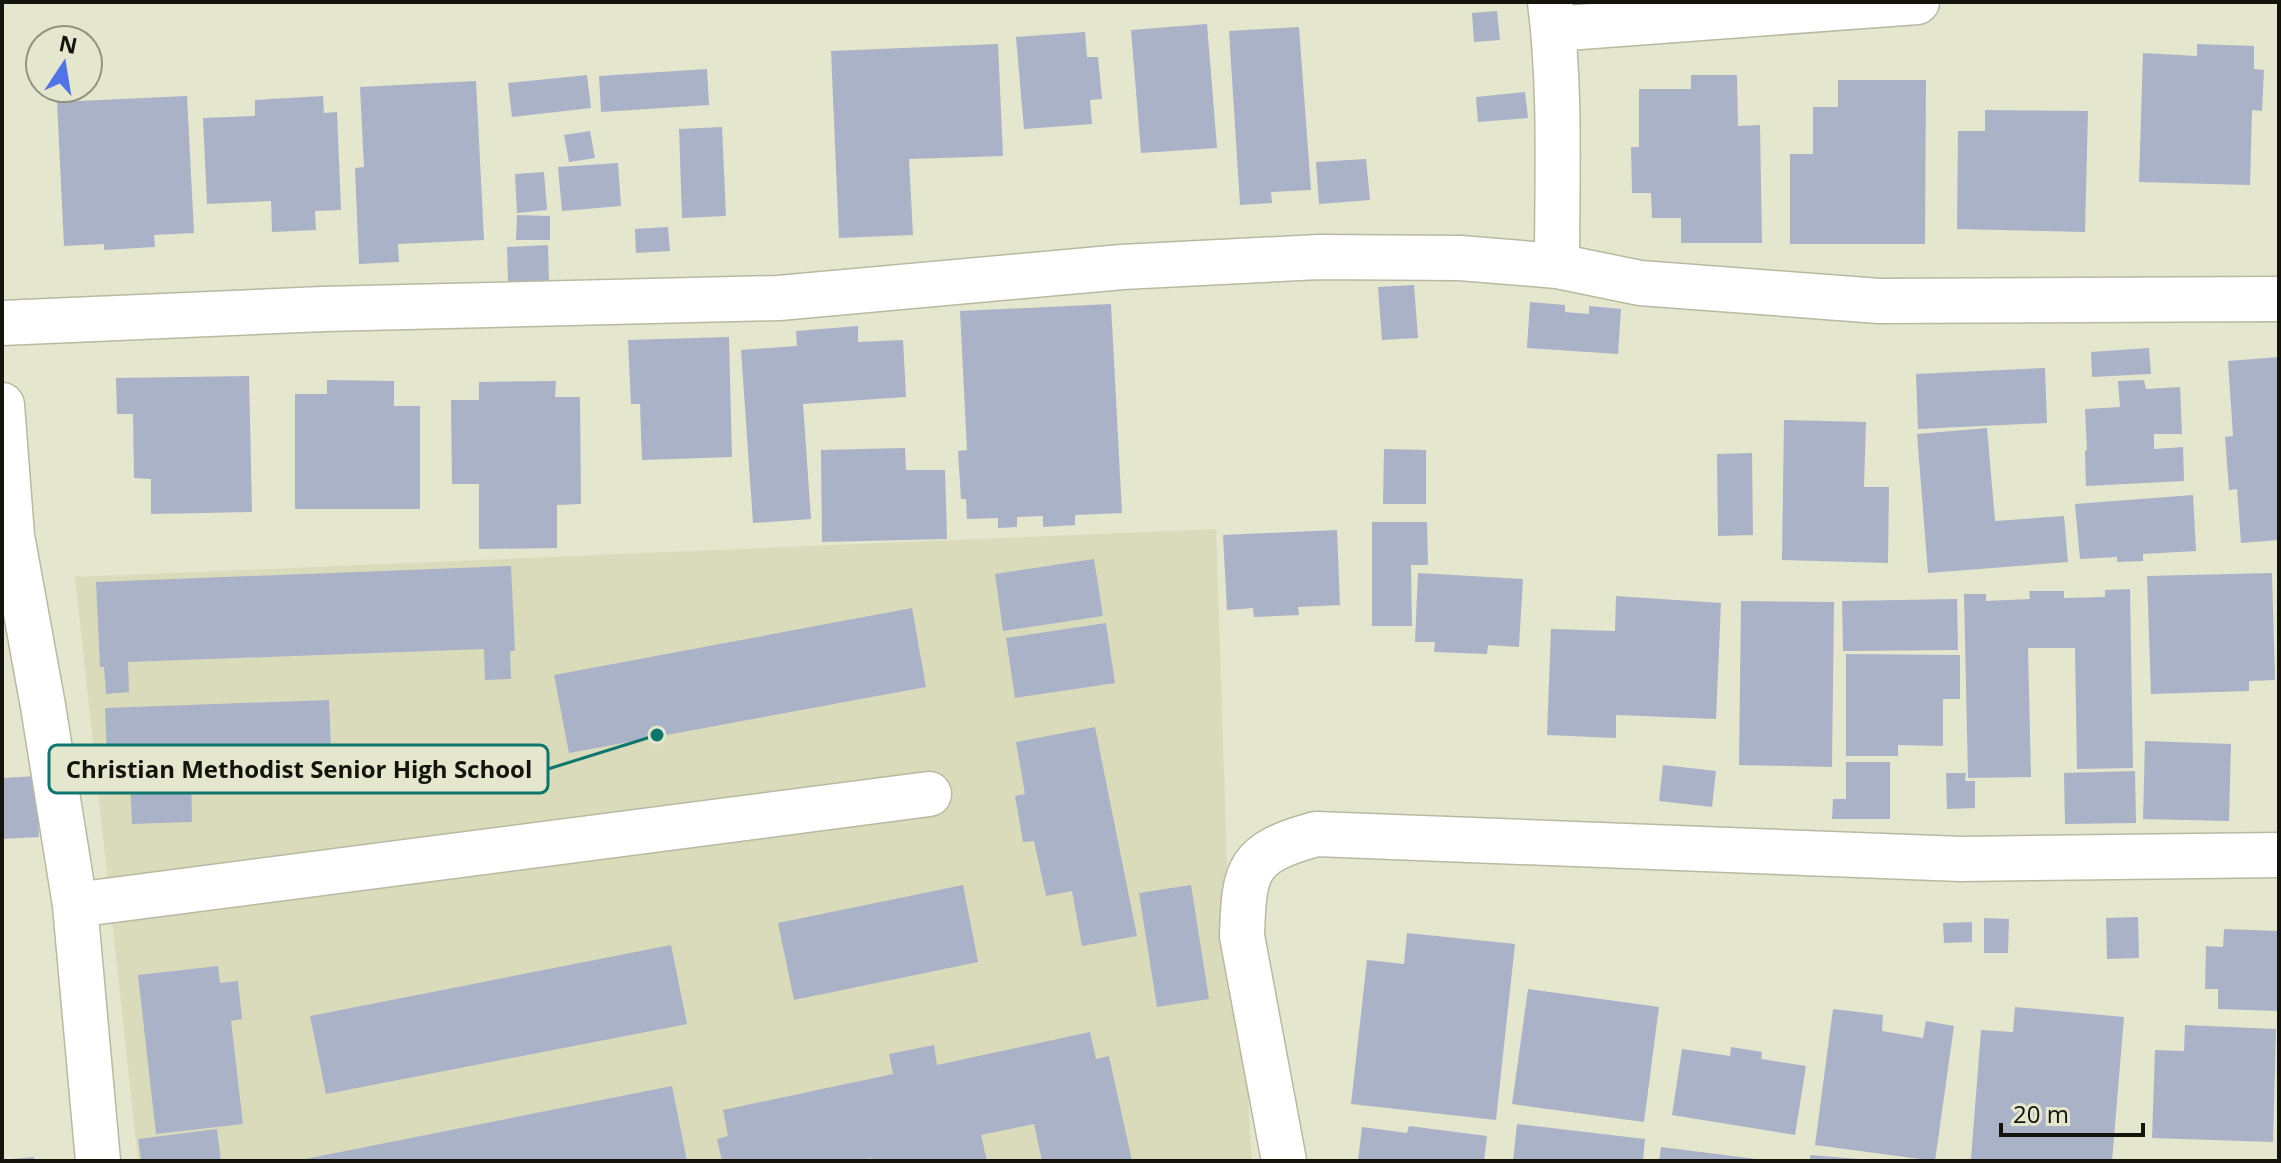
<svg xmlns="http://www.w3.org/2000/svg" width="2281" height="1163" viewBox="0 0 2281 1163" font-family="'Open Sans',sans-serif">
<rect width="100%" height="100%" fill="#e5e6ce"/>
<!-- built -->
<path fill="#dadbbb" d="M 1216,529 L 1228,893 L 1246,1065 L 1252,1161 L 138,1161 L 75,577 Z"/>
<!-- building -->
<path fill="#aab2c8" d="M 1497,11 L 1500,40 L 1474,42 L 1472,13 Z
M 1207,24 L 1217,148 L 1141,153 L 1131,30 Z
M 1299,27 L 1311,190 L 1271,192 L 1272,203 L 1240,205 L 1229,31 Z
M 1085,32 L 1087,57 L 1098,57 L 1102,99 L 1090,100 L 1092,124 L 1024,129 L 1016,37 Z
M 998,44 L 1003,156 L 909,159 L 913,235 L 839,238 L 831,51 Z
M 2197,44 L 2254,46 L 2254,69 L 2264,70 L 2262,111 L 2252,110 L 2250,185 L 2139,182 L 2143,53 L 2197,56 Z
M 707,69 L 709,105 L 601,112 L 599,76 Z
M 587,75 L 591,108 L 512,117 L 508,83 Z
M 1691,75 L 1737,75 L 1738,126 L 1760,125 L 1762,243 L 1681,243 L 1681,218 L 1652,218 L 1651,193 L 1632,193 L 1631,147 L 1639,147 L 1639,89 L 1691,89 Z
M 1838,80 L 1926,80 L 1925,244 L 1790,244 L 1790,154 L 1813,154 L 1813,107 L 1838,107 Z
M 476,81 L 484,240 L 398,244 L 399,262 L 359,264 L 355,168 L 364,167 L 360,87 Z
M 1525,92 L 1528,118 L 1478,122 L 1476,97 Z
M 187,96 L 194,233 L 154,235 L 155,247 L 104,250 L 104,244 L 64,246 L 57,102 Z
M 323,96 L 324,113 L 337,112 L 341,210 L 315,211 L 316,230 L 272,232 L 271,201 L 207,204 L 203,118 L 255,116 L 255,100 Z
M 1985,110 L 2088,111 L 2085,232 L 1957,229 L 1958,131 L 1985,131 Z
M 722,127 L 726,216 L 682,218 L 679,129 Z
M 590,131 L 595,158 L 569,162 L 564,135 Z
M 1366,159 L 1370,200 L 1319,204 L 1316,162 Z
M 618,163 L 621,206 L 562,211 L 558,167 Z
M 544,172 L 547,210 L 517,213 L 515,174 Z
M 517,215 L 550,216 L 550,240 L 516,240 Z
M 668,227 L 670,251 L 636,253 L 635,229 Z
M 548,245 L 549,281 L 508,282 L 507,247 Z
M 1414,285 L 1418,338 L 1382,340 L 1378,287 Z
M 1530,302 L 1565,305 L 1565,312 L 1589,314 L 1589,306 L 1621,309 L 1618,354 L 1527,348 Z
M 1111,304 L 1122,513 L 1075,515 L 1075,525 L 1043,527 L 1043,516 L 1017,517 L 1017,527 L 998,528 L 998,518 L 967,519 L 966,499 L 961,499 L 958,451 L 967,450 L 960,311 Z
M 858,326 L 858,342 L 903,340 L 906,397 L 803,404 L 811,519 L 753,523 L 741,350 L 797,346 L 796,331 Z
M 729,337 L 732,457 L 642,460 L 640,404 L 631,404 L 628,340 Z
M 2149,348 L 2151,374 L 2092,377 L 2091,352 Z
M 2279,357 L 2279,540 L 2241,543 L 2237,489 L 2229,490 L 2225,437 L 2233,436 L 2228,361 Z
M 2045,368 L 2047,423 L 1918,429 L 1916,374 Z
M 249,376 L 252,512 L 151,514 L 151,479 L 134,478 L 133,414 L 117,414 L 116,378 Z
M 327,380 L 394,381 L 394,406 L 420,406 L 420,509 L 295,509 L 295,394 L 327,394 Z
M 2144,380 L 2146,389 L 2180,387 L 2182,434 L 2154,434 L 2154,449 L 2183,447 L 2184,481 L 2086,486 L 2085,451 L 2087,450 L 2085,409 L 2120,407 L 2118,381 Z
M 556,381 L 555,397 L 580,397 L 581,504 L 557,505 L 557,548 L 479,549 L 479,484 L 452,484 L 451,400 L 479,400 L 479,382 Z
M 1784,420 L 1866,422 L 1864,487 L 1889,487 L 1888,563 L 1782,560 Z
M 1987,428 L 1995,521 L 2064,516 L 2068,562 L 1928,573 L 1917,434 Z
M 905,448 L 906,470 L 945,470 L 947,539 L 822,542 L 821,450 Z
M 1384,449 L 1426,450 L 1426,504 L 1383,504 Z
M 1752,453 L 1753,535 L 1718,536 L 1717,454 Z
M 2193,495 L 2196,551 L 2143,554 L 2143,561 L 2117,562 L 2117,557 L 2080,559 L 2075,504 Z
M 1372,522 L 1427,522 L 1428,565 L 1411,565 L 1412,626 L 1372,626 Z
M 1337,530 L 1340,605 L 1298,607 L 1299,615 L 1254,617 L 1253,608 L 1227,610 L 1223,535 Z
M 1094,559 L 1103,616 L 1003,631 L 995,574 Z
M 511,566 L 515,651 L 510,651 L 511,679 L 485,680 L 484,649 L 128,662 L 129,692 L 106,694 L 104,667 L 100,667 L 96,582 Z
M 1418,573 L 1523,579 L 1519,647 L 1488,645 L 1487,654 L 1434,652 L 1435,642 L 1415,642 Z
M 2272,573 L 2275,680 L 2249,681 L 2249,691 L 2151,694 L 2147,576 Z
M 2130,589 L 2133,768 L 2077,769 L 2075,648 L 2028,648 L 2031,777 L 1968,778 L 1964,594 L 1986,594 L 1986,601 L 2030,599 L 2029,591 L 2064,591 L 2064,598 L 2105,597 L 2105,590 Z
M 1616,596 L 1721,603 L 1716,719 L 1616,715 L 1616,738 L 1547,735 L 1551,629 L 1615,631 Z
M 1957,599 L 1958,650 L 1843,651 L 1842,601 Z
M 1741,601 L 1834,602 L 1832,767 L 1739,765 Z
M 912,608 L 926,687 L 569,753 L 554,675 Z
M 1106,623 L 1115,683 L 1015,698 L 1006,638 Z
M 1846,654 L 1960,655 L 1960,699 L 1943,699 L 1943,746 L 1898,745 L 1898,756 L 1846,756 Z
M 329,700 L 332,772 L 191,776 L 192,822 L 132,824 L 130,779 L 108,780 L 105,708 Z
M 1095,727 L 1137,936 L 1082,946 L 1072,891 L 1046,896 L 1034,841 L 1023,842 L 1015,796 L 1025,794 L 1016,742 Z
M 2145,741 L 2231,744 L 2229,821 L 2143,819 Z
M 1846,762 L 1890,762 L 1890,819 L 1832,819 L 1833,799 L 1846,799 Z
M 1663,765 L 1716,771 L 1712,807 L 1659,801 Z
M 2135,771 L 2136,823 L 2065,824 L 2064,773 Z
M 1946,773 L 1966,773 L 1965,781 L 1975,781 L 1975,808 L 1947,809 Z
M 36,776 L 39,837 L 2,839 L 2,778 Z
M 963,885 L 978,962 L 794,1000 L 778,923 Z
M 1191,885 L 1209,999 L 1157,1007 L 1139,893 Z
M 2138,917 L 2139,958 L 2107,959 L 2106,918 Z
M 1984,918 L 2009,919 L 2008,953 L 1984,953 Z
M 1972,922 L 1972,942 L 1944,943 L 1943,923 Z
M 2224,929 L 2279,931 L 2278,1011 L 2218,1009 L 2218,989 L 2205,989 L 2206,946 L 2223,947 Z
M 1407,933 L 1515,944 L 1496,1120 L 1351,1104 L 1367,960 L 1404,964 Z
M 671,945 L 687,1024 L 326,1094 L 310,1016 Z
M 218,966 L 220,983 L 238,981 L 242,1019 L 231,1021 L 243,1124 L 156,1134 L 138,975 Z
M 1528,989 L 1659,1007 L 1644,1122 L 1512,1104 Z
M 2015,1007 L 2124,1017 L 2112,1161 L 1996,1161 L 1971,1159 L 1981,1030 L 2013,1032 Z
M 1833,1009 L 1883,1015 L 1882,1031 L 1923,1038 L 1926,1021 L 1954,1026 L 1935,1161 L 1815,1145 Z
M 2185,1025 L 2276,1029 L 2273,1142 L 2152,1138 L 2155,1050 L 2184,1051 Z
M 1090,1032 L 1096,1059 L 1109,1056 L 1132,1161 L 1042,1161 L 1034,1124 L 981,1135 L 987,1161 L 873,1161 L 872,1158 L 858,1161 L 722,1161 L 717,1139 L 728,1136 L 723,1110 L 893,1074 L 889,1054 L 934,1045 L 937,1065 Z
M 1731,1047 L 1762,1052 L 1761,1059 L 1806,1066 L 1795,1135 L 1672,1115 L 1682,1049 L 1730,1056 Z
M 672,1086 L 687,1161 L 300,1161 L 300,1160 Z
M 1517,1124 L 1645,1139 L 1643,1161 L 1513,1161 Z
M 1409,1126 L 1487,1136 L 1484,1161 L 1358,1161 L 1362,1127 L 1407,1133 Z
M 217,1129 L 221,1161 L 141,1161 L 138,1139 Z
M 1661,1147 L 1756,1159 L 1756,1161 L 1659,1161 Z
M 1810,1155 L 1859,1159 L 1859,1161 L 1810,1161 Z
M 34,1157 L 34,1161 L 13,1161 L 13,1159 Z"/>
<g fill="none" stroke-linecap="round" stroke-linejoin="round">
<defs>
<path id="minor" d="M 1550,2 C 1561,89 1557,178 1557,266
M 1553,29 L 1917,2
M 2,323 L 323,309 L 779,298 L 1122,267 L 1319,257 L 1460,258 L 1557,266 L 1640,283 L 1879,301 L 2279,299
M 2,405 L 12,536 L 43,706 L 75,905 L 98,1161
M 75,905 L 929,794
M 1284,1161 L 1242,936 C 1244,868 1247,853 1316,834 L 1961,859 L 2279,855"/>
</defs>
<!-- minor casing -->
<use href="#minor" stroke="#b9b9a2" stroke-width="47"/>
<!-- minor -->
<use href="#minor" stroke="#fff" stroke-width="44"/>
</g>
<!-- callouts -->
<path fill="none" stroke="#0f766e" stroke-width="3" d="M657 735L548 769"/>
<circle fill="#0f766e" stroke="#e5e6ce" stroke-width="3" cx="657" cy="735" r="8"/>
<rect fill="#e5e6ce" stroke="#0f766e" stroke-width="3" x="49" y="745" width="499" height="48" rx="8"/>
<g font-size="24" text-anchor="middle" font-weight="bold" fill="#14140c">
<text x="299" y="778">Christian Methodist Senior High School</text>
</g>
<!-- border -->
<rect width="2281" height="1163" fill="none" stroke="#14140c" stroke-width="8"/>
<!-- north arrow -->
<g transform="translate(64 64) rotate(12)"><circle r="38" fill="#e5e6ce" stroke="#919280" stroke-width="2"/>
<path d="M0-6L14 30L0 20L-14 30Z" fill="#5074e8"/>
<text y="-12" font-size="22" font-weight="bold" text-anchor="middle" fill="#14140c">N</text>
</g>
<!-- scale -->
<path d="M2001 1123v12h142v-12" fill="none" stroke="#14140c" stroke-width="4"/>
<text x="2013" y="1123" font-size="24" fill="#14140c" stroke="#e5e6ce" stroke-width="6" paint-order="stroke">20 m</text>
</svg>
